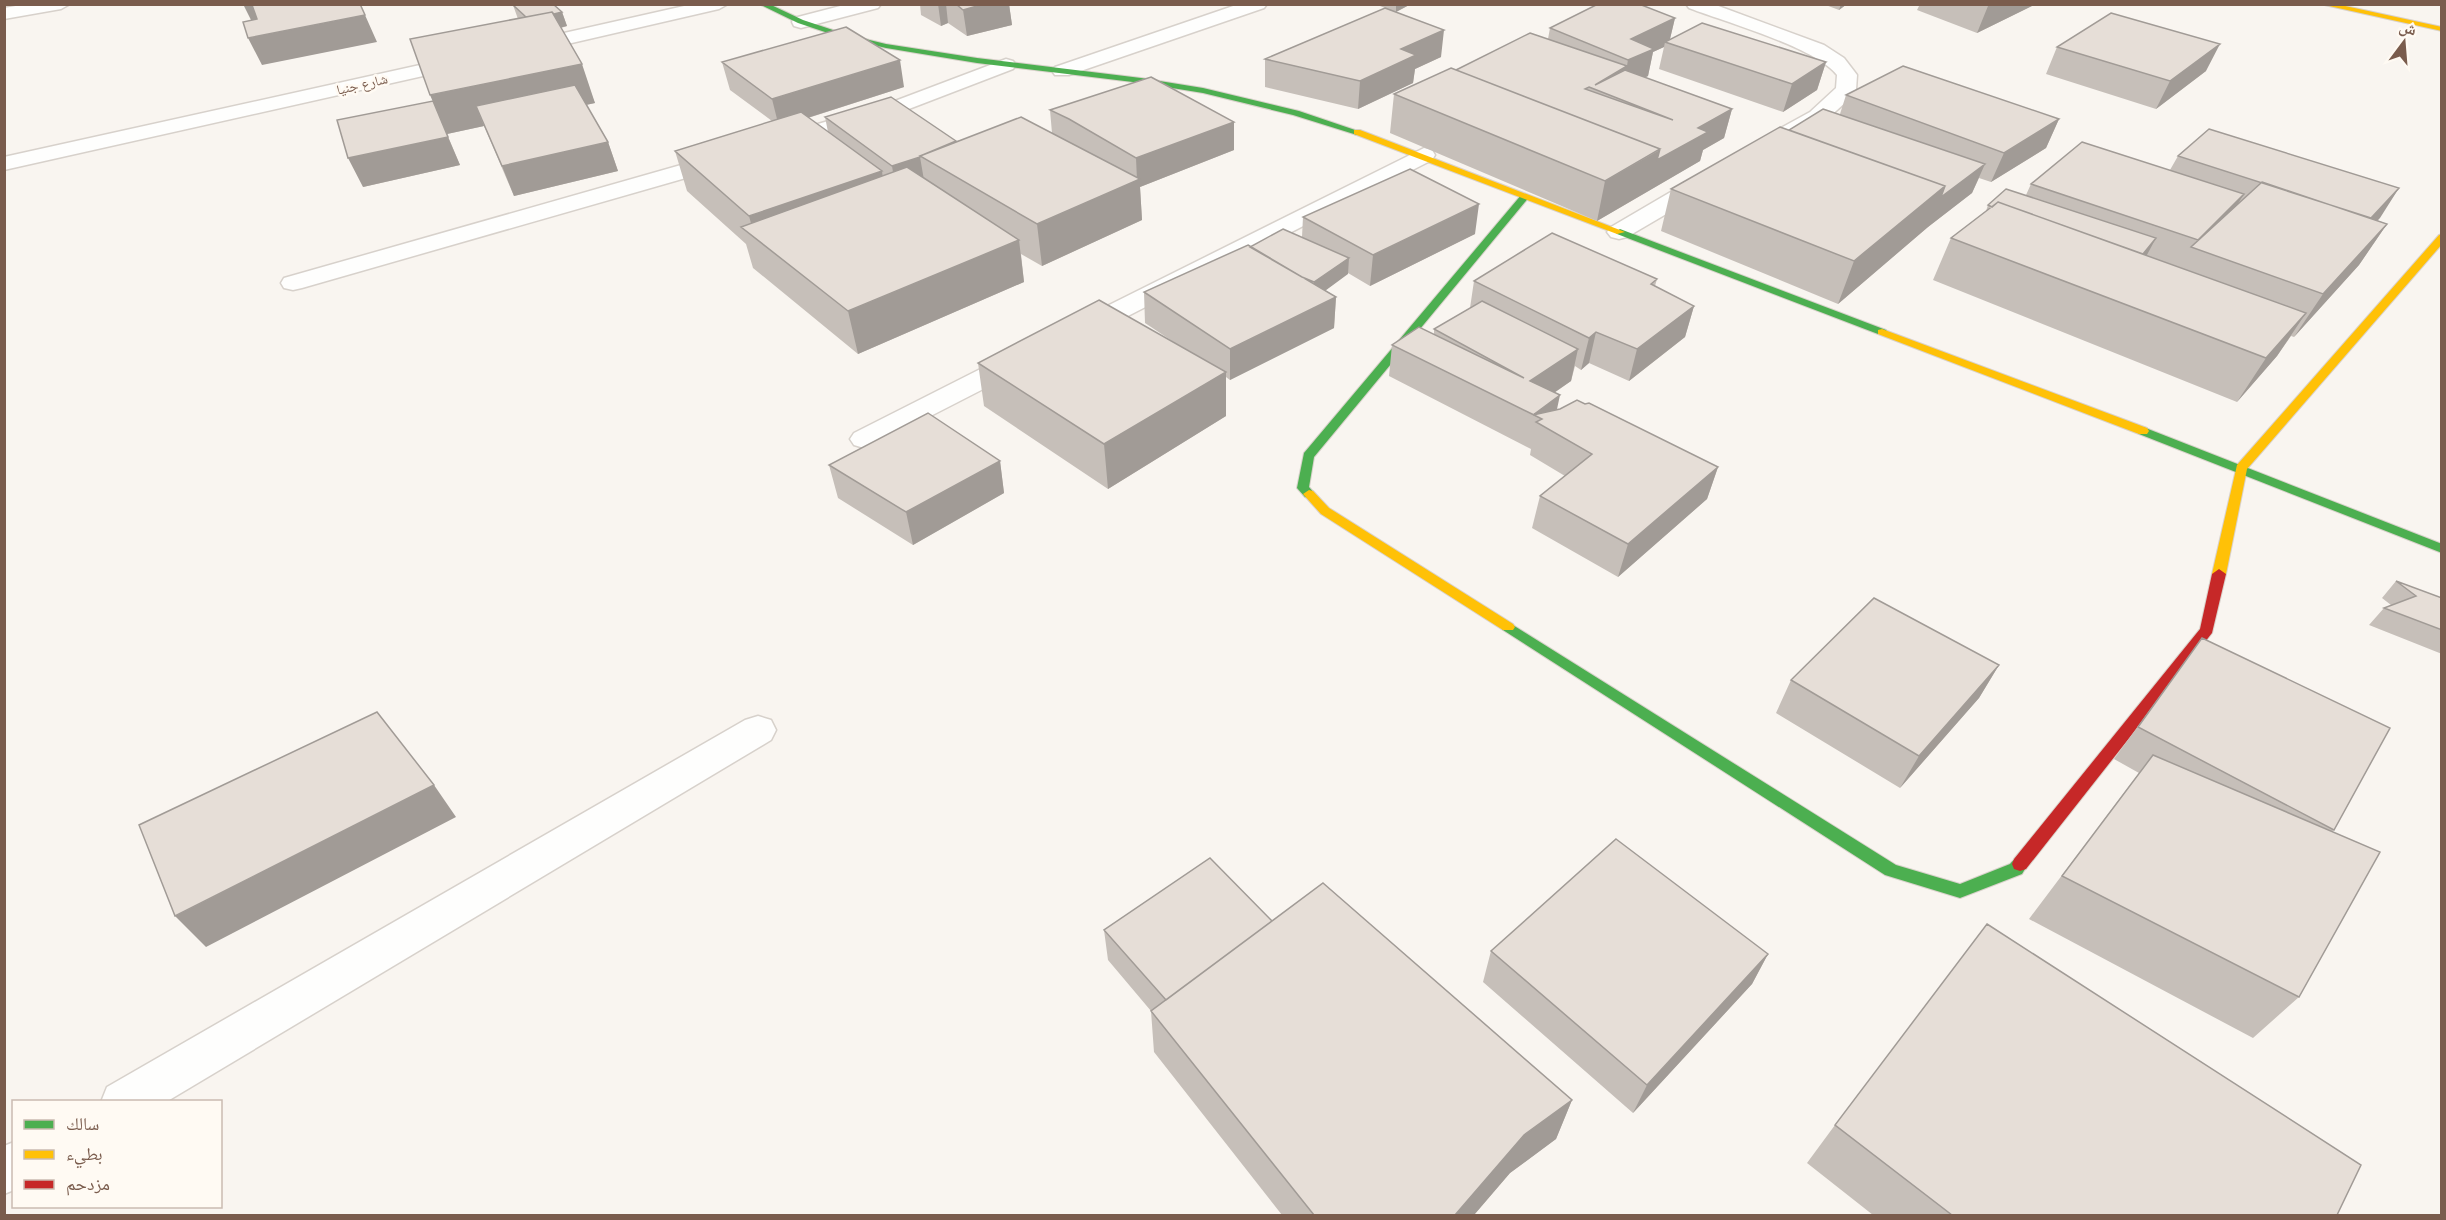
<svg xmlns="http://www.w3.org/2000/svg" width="2446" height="1220" viewBox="0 0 2446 1220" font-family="'PT Sans','Noto Naskh Arabic',sans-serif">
<rect width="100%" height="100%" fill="#f9f5f0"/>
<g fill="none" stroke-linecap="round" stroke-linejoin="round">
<defs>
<path id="street" d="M 27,4 L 70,4 L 61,9 L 4,19 L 4,8 Z
M 693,4 L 728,4 L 719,9 L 524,54 L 517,52 L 514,48 L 517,44 L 524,42 Z
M 848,4 L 881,4 L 878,8 L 801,28 L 794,26 L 792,22 L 794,18 Z
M 1239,4 L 1267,4 L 1264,8 L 1069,75 L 1055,75 L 1052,71 L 1055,67 Z
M 1686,4 L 1713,4 L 1824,45 L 1844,58 L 1854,71 L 1857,75 L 1856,90 C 1844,107 1801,144 1779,139 L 1776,134 L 1779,129 L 1810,112 L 1836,88 L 1837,75 C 1815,47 1725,22 1689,8 Z
M 465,55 L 472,57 L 475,61 L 472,65 L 4,170 L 4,157 Z
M 1006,59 L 1013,61 L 1016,65 L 1013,69 L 901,112 L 781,148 L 773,147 L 770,142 L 773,137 L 887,104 Z
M 1424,148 L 1432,150 L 1435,155 L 1432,160 L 1087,337 L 1078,339 L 1069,337 L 1065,331 L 1069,325 Z
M 723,153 L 731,155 L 734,160 L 731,165 L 302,288 L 293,290 L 284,288 L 281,283 L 284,278 Z
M 1706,174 L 1714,176 L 1717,181 L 1714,186 L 1627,237 L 1619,239 L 1611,237 L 1607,232 L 1611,227 L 1698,176 Z
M 1021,351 L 1030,353 L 1034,359 L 1030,365 L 874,445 L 864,448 L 854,445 L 850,439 L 854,433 L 1012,353 Z
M 758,716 L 771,720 L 776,730 L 771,740 L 166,1102 L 101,1102 L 107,1087 L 745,720 Z
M 14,1142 L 14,1190 L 4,1194 L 4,1146 Z"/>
<path id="fast" d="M 759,4 L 769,4 L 803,20 L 845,34 L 886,44 L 977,58 L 1141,78 L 1203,88 L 1299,111 L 1361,132 L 1357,135 L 1293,115 L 1203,93 L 1141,83 L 977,63 L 886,48 L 840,37 L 798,23 Z
M 1522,194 L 1530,196 L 1314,457 L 1309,487 L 1315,494 L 1309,498 L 1305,497 L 1297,488 L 1304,453 Z
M 1620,229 L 1886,330 L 1887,332 L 1886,334 L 1878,334 L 1617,234 L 1615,232 Z
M 2143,427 L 2442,544 L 2442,553 L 2139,434 L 2137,431 L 2139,428 Z
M 1508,622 L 1896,865 L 1960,884 L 2010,864 C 2015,858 2018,857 2026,859 L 2028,864 L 2022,874 L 1960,898 L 1885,875 L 1503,630 L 1501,627 L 1503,624 Z"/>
<path id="slow" d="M 2320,4 L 2336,4 L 2442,27 L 2442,31 Z
M 1354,130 L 1360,130 L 1625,232 L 1617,234 L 1354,134 Z
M 2442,234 L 2442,244 L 2247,469 L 2226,574 L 2224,577 L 2214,577 L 2212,574 L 2237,465 L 2439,235 Z
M 1882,329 L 2147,428 L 2149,431 L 2147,434 L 2139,434 L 1878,334 L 1878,330 Z
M 1309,490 L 1313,491 L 1329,508 L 1513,624 L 1515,627 L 1513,630 L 1503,630 L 1321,514 L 1303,494 Z"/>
<path id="jam" d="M 2219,569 L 2226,574 L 2212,633 L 2026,869 L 2020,871 L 2014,869 L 2012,864 L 2014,859 L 2200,629 L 2212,574 Z"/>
</defs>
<!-- street casing -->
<use href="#street" stroke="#d7d1cb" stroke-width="3"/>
<!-- fast casing -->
<use href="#fast" stroke="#d9d2cb" stroke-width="2"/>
<!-- slow casing -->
<use href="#slow" stroke="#d9d2cb" stroke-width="2"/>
<!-- jam casing -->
<use href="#jam" stroke="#d9d2cb" stroke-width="2"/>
<!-- street -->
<use href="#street" fill="#fefefd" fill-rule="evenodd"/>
<!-- fast -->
<use href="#fast" fill="#4caf50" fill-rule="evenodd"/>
<!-- slow -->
<use href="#slow" fill="#ffc107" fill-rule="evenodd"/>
<!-- jam -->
<use href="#jam" fill="#c62828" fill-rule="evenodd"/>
</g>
<!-- wall -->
<path fill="#c6bfb9" d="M 920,4 L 1009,4 L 1012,25 L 967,36 L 948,23 L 941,26 L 921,15 Z
M 1375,4 L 1411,4 L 1396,12 L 1441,57 L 1415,69 L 1413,83 L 1358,109 L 1265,87 L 1265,59 L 1385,8 Z
M 1823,4 L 1847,4 L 1839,10 Z
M 1920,4 L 2036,4 L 1977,33 L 1917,10 Z
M 513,5 L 562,12 L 567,26 L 561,28 L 595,103 L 586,105 L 608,142 L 618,171 L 514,196 L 484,126 L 447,134 L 460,165 L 363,187 L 433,101 L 518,19 Z
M 1675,18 L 1670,39 L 1826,62 L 1817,90 L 1783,112 L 1659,69 L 1664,47 L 1653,52 L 1648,76 L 1645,78 L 1732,109 L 1724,138 L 1703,150 L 1700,161 L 1597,221 L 1390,133 L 1394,94 L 1456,70 L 1548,39 L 1550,28 Z
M 2057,47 L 2206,71 L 2156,109 L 2046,74 Z
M 722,62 L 904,87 L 808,118 L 828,132 L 825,117 L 956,141 L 1052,133 L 1050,110 L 1234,122 L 1234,150 L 1140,187 L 1142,220 L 1042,266 L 1021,254 L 1024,282 L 858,354 L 753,268 L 746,244 L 687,191 L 675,151 L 772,121 L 730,90 Z
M 1846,95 L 2059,119 L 2046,148 L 1991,182 L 1979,178 L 1972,193 L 1928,227 L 1838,304 L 1661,231 L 1671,189 L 1840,114 Z
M 2178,156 L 2399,188 L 2377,220 L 2387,224 L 2359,265 L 2294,337 L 2291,336 L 2277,356 L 2237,402 L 1933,280 L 1951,238 L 1986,211 L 1988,205 L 2026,195 L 2031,184 L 2170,170 Z
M 1303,217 L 1475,234 L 1370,286 L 1348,273 L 1325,290 L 1336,297 L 1334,328 L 1230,380 L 1226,377 L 1226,416 L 1108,489 L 984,406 L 978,363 L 1178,345 L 1145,323 L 1144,292 L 1250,247 L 1302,237 Z
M 1657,279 L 1655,286 L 1694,306 L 1685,337 L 1629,381 L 1589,363 L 1581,370 L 1575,366 L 1571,381 L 1554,393 L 1557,410 L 1718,467 L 1707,499 L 1618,577 L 1532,528 L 1540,496 L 1565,476 L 1530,455 L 1531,449 L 1389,376 L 1392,345 L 1434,334 L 1434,329 L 1470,308 L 1474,281 Z
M 1000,461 L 1004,493 L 913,545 L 838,498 L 829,465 Z
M 2396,581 L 2442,598 L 2442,654 L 2369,625 L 2384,608 L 2391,605 L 2382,598 Z
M 2202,638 L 2334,830 L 2333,831 L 2299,997 L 2253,1038 L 2029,919 L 2139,773 L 2114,759 Z
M 1999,665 L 1979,698 L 1900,788 L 1776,713 L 1791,680 Z
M 1272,921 L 1572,1100 L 1556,1139 L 1510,1173 L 1474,1215 L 1282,1215 L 1154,1052 L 1151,1011 L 1108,960 L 1104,930 Z
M 1491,951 L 1768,954 L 1752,984 L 1633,1113 L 1483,982 Z
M 1835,1125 L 2337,1215 L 1873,1215 L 1807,1163 Z"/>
<!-- shaded-wall -->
<path fill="#a19b96" d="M 243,4 L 342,4 L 255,28 Z
M 938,4 L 946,4 L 948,23 L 941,26 Z
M 984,4 L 1009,4 L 1012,25 L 967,36 L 963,10 Z
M 1396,4 L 1411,4 L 1396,12 Z
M 1841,4 L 1847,4 L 1839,10 Z
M 1992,4 L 2036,4 L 1977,33 L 1988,6 Z
M 562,12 L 567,26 L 534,34 L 529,20 Z
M 365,15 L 377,42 L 262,65 L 248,38 Z
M 1675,18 L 1669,43 L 1665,42 L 1664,47 L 1653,52 L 1648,76 L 1623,87 L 1595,85 L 1627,66 L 1631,39 Z
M 1444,30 L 1441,57 L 1415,69 L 1413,83 L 1358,109 L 1360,81 L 1401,49 Z
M 2220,44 L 2206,71 L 2156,109 L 2170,81 Z
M 900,60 L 904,87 L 779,127 L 772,99 Z
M 1826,62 L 1817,90 L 1783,112 L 1792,84 Z
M 582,64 L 595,103 L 485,126 L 476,106 L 484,126 L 447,134 L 430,95 Z
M 1732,109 L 1724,138 L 1703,150 L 1700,161 L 1597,221 L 1605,181 Z
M 2059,119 L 2046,148 L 1991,182 L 2004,153 Z
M 1234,122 L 1234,150 L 1140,187 L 1142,220 L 1042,266 L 1037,224 L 1137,180 L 1136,158 Z
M 448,137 L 460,165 L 363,187 L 348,158 Z
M 608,142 L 618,171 L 514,196 L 502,166 Z
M 920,157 L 925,186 L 897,196 L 892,166 Z
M 1985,164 L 1972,193 L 1928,227 L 1838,304 L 1854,261 L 1945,186 Z
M 882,171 L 884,187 L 755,238 L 749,216 Z
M 2399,188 L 2380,218 L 2351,248 L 2371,218 Z
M 2244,194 L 2226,223 L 2198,241 Z
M 1479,204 L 1475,234 L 1370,286 L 1373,255 Z
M 2387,224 L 2359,265 L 2294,337 L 2323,294 Z
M 2156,238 L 2140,268 L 2141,256 Z
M 1019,240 L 1024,282 L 858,354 L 848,311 Z
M 1349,258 L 1348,274 L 1314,299 L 1314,282 Z
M 1336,297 L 1334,328 L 1230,380 L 1230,349 Z
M 1694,306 L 1685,337 L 1629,381 L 1637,349 Z
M 2306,313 L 2277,356 L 2237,402 L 2266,358 Z
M 1596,332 L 1589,363 L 1581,370 L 1589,338 Z
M 1578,349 L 1571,381 L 1526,412 L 1530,381 Z
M 1226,372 L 1226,416 L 1108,489 L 1104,444 Z
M 1560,395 L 1553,428 L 1542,419 L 1533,415 Z
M 1000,461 L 1004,493 L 913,545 L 906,512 Z
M 1718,467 L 1707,499 L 1618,577 L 1628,544 Z
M 1999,665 L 1979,698 L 1900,788 L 1919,756 Z
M 434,785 L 456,817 L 206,947 L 175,916 Z
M 1768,954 L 1752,984 L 1633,1113 L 1647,1085 Z
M 1572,1100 L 1556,1139 L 1510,1173 L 1474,1215 L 1455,1215 L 1524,1135 Z"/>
<!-- building -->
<path fill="#e6ded7" stroke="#a19b96" stroke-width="1.5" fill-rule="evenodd" d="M 257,4 L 360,4 L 365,15 L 248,38 L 243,22 L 257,19 L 252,5 Z
M 553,4 L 562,12 L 554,14 L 552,12 L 526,17 L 513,5 Z
M 956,4 L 984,4 L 963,10 Z
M 1598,4 L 1639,4 L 1675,18 L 1631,39 L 1654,49 L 1628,60 L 1550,28 Z
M 1385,8 L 1444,30 L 1401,49 L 1416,55 L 1360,81 L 1265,59 Z
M 552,12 L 582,64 L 430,95 L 410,39 Z
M 2111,13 L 2220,44 L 2170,81 L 2057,47 Z
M 1702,23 L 1826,62 L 1792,84 L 1665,42 Z
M 846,27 L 900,60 L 772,99 L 722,62 Z
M 1530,33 L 1627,66 L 1595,85 L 1625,70 L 1732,109 L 1698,128 L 1708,132 L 1657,160 L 1660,149 L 1456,70 ZM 1589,87 L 1673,120 L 1585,89 Z
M 1903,66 L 2059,119 L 2004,153 L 1846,95 Z
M 1451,68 L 1660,149 L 1605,181 L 1394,94 Z
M 1151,77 L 1234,122 L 1136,158 L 1069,119 L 1050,110 Z
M 575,85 L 608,142 L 502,166 L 476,106 Z
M 891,97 L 956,141 L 920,156 L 920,157 L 892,166 L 825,117 Z
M 433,101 L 448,137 L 348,158 L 337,120 Z
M 1823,109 L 1985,164 L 1941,197 L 1945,186 L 1789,130 Z
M 801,112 L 882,171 L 749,216 L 675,151 Z
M 1021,117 L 1140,179 L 1037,224 L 920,156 Z
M 1780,127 L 1945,186 L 1854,261 L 1671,189 Z
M 2209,129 L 2399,188 L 2371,218 L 2178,156 Z
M 2082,142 L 2244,194 L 2198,240 L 2031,184 Z
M 907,167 L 1019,240 L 848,311 L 741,227 Z
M 1410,169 L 1479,204 L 1373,255 L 1303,217 Z
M 2262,182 L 2387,224 L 2323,294 L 2191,247 Z
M 2006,189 L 2156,238 L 2143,254 L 1998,202 L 1992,207 L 1988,205 Z
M 1998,202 L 2306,313 L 2266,358 L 1951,238 Z
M 1283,229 L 1349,258 L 1314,282 L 1302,277 L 1250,247 Z
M 1552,233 L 1657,279 L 1651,284 L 1694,306 L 1637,349 L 1596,332 L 1589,338 L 1474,281 Z
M 1248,245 L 1336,297 L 1230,349 L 1144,292 Z
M 1099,300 L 1226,372 L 1104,444 L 978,363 Z
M 1482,301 L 1578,349 L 1530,381 L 1560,395 L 1533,415 L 1560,409 L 1577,400 L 1585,404 L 1589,403 L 1718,467 L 1628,544 L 1540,496 L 1592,454 L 1536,422 L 1542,419 L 1532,414 L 1392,345 L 1419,327 L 1524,378 L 1434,329 Z
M 928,413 L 1000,461 L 906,512 L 829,465 Z
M 2396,581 L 2442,598 L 2442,630 L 2384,608 L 2416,596 Z
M 1874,598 L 1999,665 L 1919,756 L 1791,680 Z
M 2202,638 L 2390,728 L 2334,830 L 2138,727 Z
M 377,712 L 434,785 L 175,916 L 139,825 Z
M 2153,755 L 2380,852 L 2299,997 L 2062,876 Z
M 1616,839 L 1768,954 L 1647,1085 L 1491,951 Z
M 1210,858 L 1272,921 L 1166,1000 L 1104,930 Z
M 1323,883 L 1572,1100 L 1524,1135 L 1455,1215 L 1314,1215 L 1151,1011 Z
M 1987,924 L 2361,1165 L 2337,1215 L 1952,1215 L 1835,1125 Z"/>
<g text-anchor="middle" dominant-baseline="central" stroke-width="5" stroke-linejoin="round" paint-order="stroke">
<!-- far-street labels -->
<g font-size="14" fill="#7a5c4d" stroke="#fffaf3">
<text transform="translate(362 84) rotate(-13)">شارع جنيا</text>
</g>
</g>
<!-- border -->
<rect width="2446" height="1220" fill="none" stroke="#7a5c4d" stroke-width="12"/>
<!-- legend -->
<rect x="12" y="1100" width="210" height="108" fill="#fffaf3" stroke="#cabbb1" stroke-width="1.5"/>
<rect x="24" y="1120" width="30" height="9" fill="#4caf50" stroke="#cabbb1" stroke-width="1.5"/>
<text x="66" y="1130" font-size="18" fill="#7a5c4d">سالك</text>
<rect x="24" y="1150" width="30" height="9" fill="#ffc107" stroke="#cabbb1" stroke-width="1.5"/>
<text x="66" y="1160" font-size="18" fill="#7a5c4d">بطيء</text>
<rect x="24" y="1180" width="30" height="9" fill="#c62828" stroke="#cabbb1" stroke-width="1.5"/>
<text x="66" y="1190" font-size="18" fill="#7a5c4d">مزدحم</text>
<!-- north arrow -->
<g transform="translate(2404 42) rotate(16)" stroke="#fffaf3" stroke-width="4.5" paint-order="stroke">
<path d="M0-4.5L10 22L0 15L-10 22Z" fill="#7a5c4d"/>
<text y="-9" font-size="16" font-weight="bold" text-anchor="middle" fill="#7a5c4d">ش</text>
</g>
</svg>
